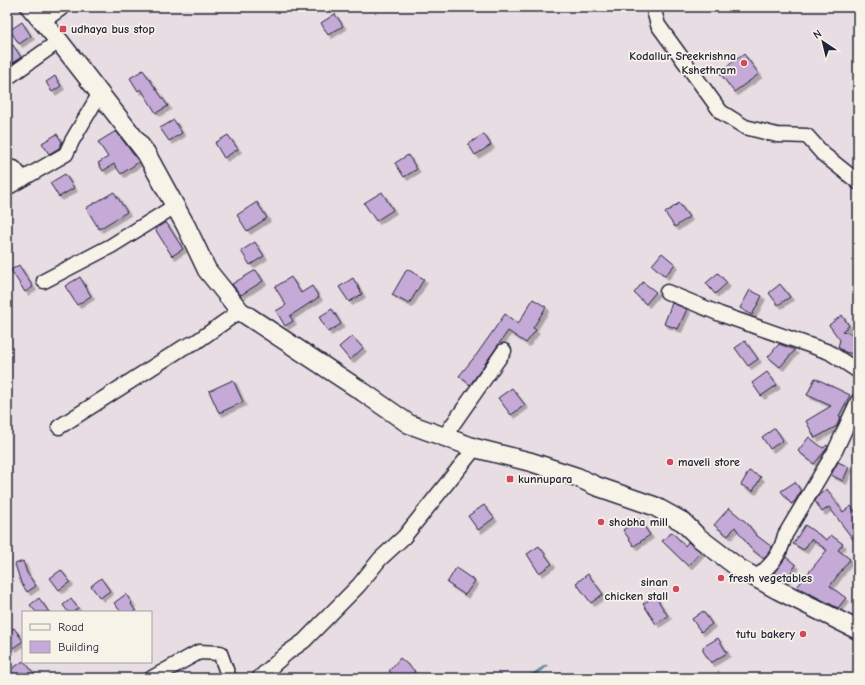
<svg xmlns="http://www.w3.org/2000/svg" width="865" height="685" viewBox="0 0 865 685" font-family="'Comic Neue',sans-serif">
<defs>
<filter id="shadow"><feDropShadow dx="3.5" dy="3.5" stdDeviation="0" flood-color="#0004"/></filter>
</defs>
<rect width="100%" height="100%" fill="#e8dde3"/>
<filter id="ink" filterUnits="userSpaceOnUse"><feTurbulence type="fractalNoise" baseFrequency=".025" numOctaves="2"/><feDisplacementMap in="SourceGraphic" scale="8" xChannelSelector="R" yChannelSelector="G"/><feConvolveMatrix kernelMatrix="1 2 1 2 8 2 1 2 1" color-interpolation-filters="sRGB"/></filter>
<g filter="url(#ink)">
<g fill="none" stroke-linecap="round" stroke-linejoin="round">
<!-- stream -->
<path stroke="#6393a1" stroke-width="3" d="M 528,678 L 546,666"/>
</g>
<!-- building -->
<path fill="#c5a9d7" stroke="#22223b" filter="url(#shadow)" d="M 335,14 L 343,26 L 328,35 L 321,23 Z
M 22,22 L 31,36 L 19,44 L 10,30 Z
M 13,45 L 21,57 L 11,64 L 7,58 L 7,49 Z
M 744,54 L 759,74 L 734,92 L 719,72 Z
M 143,70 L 168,106 L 156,113 L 141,89 L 138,91 L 130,78 Z
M 55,76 L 61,86 L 52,92 L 46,82 Z
M 174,120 L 182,133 L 169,141 L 160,128 Z
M 116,131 L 139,162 L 121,174 L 114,164 L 103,171 L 98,163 L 108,157 L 98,142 Z
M 57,134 L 62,142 L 59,148 L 49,154 L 42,143 Z
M 484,134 L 491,145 L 475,155 L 468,144 Z
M 228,135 L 238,149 L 224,158 L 215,143 Z
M 408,155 L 417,169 L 404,177 L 395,163 Z
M 65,174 L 74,188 L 59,197 L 50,183 Z
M 114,192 L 127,212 L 99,229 L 86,208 Z
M 382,192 L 393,210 L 376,221 L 364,203 Z
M 257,202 L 267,218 L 247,231 L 237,215 Z
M 679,203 L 689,217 L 675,227 L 665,213 Z
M 166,222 L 183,249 L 172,256 L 155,229 Z
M 255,242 L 264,256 L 250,265 L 241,251 Z
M 662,253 L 675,264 L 665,276 L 652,265 Z
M 19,265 L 33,287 L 25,292 L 11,270 Z
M 407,269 L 424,279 L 409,304 L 392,295 Z
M 256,270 L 263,281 L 241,295 L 232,284 Z
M 718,273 L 727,283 L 715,294 L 706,283 Z
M 80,277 L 91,296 L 77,305 L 65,286 Z
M 291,277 L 301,293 L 312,286 L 319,297 L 290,316 L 293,321 L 285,326 L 276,311 L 286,305 L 275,287 Z
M 353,278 L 362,294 L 349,302 L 339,287 Z
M 643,282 L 656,292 L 646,304 L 634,293 Z
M 780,284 L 790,297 L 778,305 L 769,293 Z
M 750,290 L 762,296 L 752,315 L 740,308 Z
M 533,299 L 546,307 L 533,328 L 536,330 L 526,343 L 508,331 L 470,385 L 459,376 L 477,354 L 505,314 L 518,324 Z
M 672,303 L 687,309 L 678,329 L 664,324 Z
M 332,309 L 341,324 L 328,332 L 319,317 Z
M 842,315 L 849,326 L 842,331 L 858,335 L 853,354 L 845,352 L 838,347 L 840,340 L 829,325 Z
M 352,336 L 363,348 L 350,360 L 339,347 Z
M 745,341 L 758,359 L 748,366 L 735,348 Z
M 779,344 L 795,350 L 780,367 L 768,357 Z
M 767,372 L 777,385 L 761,396 L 752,383 Z
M 815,378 L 850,395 L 839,416 L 841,417 L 836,427 L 835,427 L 815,438 L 806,421 L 831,406 L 807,395 Z
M 233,380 L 243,402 L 219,413 L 209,391 Z
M 512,388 L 525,405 L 511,415 L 498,398 Z
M 775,428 L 783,440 L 770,449 L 762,437 Z
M 809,437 L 823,448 L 827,445 L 828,447 L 814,464 L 798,451 Z
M 838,462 L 849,467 L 843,481 L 831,475 Z
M 749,471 L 761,477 L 753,491 L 741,485 Z
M 795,482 L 801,491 L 795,501 L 791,504 L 781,491 Z
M 827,489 L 843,512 L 851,506 L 858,516 L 858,546 L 829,507 L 822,512 L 815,501 L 819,495 Z
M 484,505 L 494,518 L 478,530 L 468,516 Z
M 729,508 L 747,523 L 756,535 L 772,547 L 764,559 L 750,548 L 735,527 L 728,536 L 714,525 Z
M 639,519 L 650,535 L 634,546 L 623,530 Z
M 805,525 L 827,540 L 831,535 L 843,544 L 838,550 L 850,559 L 830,586 L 846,598 L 838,608 L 797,587 L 827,550 L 811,539 L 804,550 L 793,544 Z
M 672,532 L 685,546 L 688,542 L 701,552 L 688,566 L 662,541 Z
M 539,546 L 552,564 L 539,573 L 527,554 Z
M 786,557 L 796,565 L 785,581 L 774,573 Z
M 23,561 L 27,573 L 36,586 L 27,592 L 21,583 L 15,564 Z
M 456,568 L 475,581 L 465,595 L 447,583 Z
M 61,570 L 70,582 L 59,590 L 50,578 Z
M 588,574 L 603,594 L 591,603 L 576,583 Z
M 101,578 L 110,591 L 100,598 L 91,586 Z
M 126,594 L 132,603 L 131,604 L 136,612 L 121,612 L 114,603 Z
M 655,596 L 668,616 L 656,624 L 643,604 Z
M 39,598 L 49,612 L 36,612 L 30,605 Z
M 71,599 L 78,608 L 73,612 L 68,612 L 63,605 Z
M 703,611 L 712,624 L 701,632 L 692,619 Z
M 14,628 L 23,641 L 13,648 L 7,639 L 7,633 Z
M 718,638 L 727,653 L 711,663 L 703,651 L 703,647 Z
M 400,658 L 415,671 L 409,678 L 398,678 L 389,671 Z
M 23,661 L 23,662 L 25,662 L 35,675 L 30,678 L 14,678 L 9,671 Z"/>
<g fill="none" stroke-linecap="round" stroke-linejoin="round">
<defs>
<path id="minor" d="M 653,7 L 658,25 L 721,112 L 745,127 L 777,135 L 807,136 L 823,154 L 858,182
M 43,21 L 63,7
M 7,78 L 59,41
M 7,169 L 14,168 L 23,179
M 7,188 L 66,154 L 72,141 L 100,93
M 44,281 L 111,246 L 175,206
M 667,292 L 720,314 L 829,352 L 858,371
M 59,427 L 184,347 L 196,342 L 240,311
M 444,437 L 504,351
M 756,578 C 772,564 780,556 785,535 L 835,451 L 858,401
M 152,678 L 199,652 L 220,653 L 229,678
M 259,678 L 287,653 L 304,641 L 359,585 L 380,559 L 404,537 L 475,448"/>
<path id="major" d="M 30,7 L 59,41 L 146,153 L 186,226 L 207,270 L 240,311 L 363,392 L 409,424 L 475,448 L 531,462 L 577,477 L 596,486 L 654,506 L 683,522 L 698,537 L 740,569 L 778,590 L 858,630"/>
</defs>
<!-- minor casing -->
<use href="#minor" stroke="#22223b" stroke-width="17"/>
<!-- major casing -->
<use href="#major" stroke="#22223b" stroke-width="21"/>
<!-- minor -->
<use href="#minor" stroke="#f7f3e8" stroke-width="14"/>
<!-- major -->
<use href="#major" stroke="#f7f3e8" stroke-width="18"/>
</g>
</g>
<!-- markers -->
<g fill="#d1495b" stroke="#f7f3e8" stroke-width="1.5">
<rect x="59" y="25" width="8" height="8" rx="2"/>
<circle cx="744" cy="63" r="4"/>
<circle cx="670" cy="462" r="4"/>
<rect x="506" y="475" width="8" height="8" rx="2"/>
<circle cx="601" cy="522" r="4"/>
<circle cx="721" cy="578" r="4"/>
<circle cx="676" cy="589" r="4"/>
<circle cx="803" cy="634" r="4"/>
</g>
<g text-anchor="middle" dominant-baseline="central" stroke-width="3.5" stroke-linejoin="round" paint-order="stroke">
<!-- poi labels -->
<g font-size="12" font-weight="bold" fill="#22223b" stroke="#f7f3e8" text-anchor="start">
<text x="71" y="29">udhaya bus stop</text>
<text x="736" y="56" text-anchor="end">Kodallur Sreekrishna<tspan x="736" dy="14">Kshethram</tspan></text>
<text x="678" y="462">maveli store</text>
<text x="518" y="479">kunnupara</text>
<text x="609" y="522">shobha mill</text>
<text x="729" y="578">fresh vegetables</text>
<text x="668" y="582" text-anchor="end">sinan<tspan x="668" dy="14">chicken stall</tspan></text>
<text x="795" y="634" text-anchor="end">tutu bakery</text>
</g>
</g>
<!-- margin -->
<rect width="865" height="685" fill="none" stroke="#f7f3e8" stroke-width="24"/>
<rect x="12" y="12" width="841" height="661" fill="none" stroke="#22223b" stroke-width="1.5" filter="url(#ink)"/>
<!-- legend -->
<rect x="22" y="611" width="130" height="52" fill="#f7f3e8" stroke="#a29fa3"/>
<rect x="30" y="624" width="20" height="6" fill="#f7f3e8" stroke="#a29fa3"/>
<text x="58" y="631" font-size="12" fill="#22223b">Road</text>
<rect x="30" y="641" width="20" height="12" fill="#c5a9d7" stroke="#a29fa3"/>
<text x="58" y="651" font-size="12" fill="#22223b">Building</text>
<!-- north arrow -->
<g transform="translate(823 42) rotate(325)" stroke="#f7f3e8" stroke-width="3" paint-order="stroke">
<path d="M0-3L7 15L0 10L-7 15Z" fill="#22223b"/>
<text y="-6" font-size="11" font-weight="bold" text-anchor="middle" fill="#22223b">N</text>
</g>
</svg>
